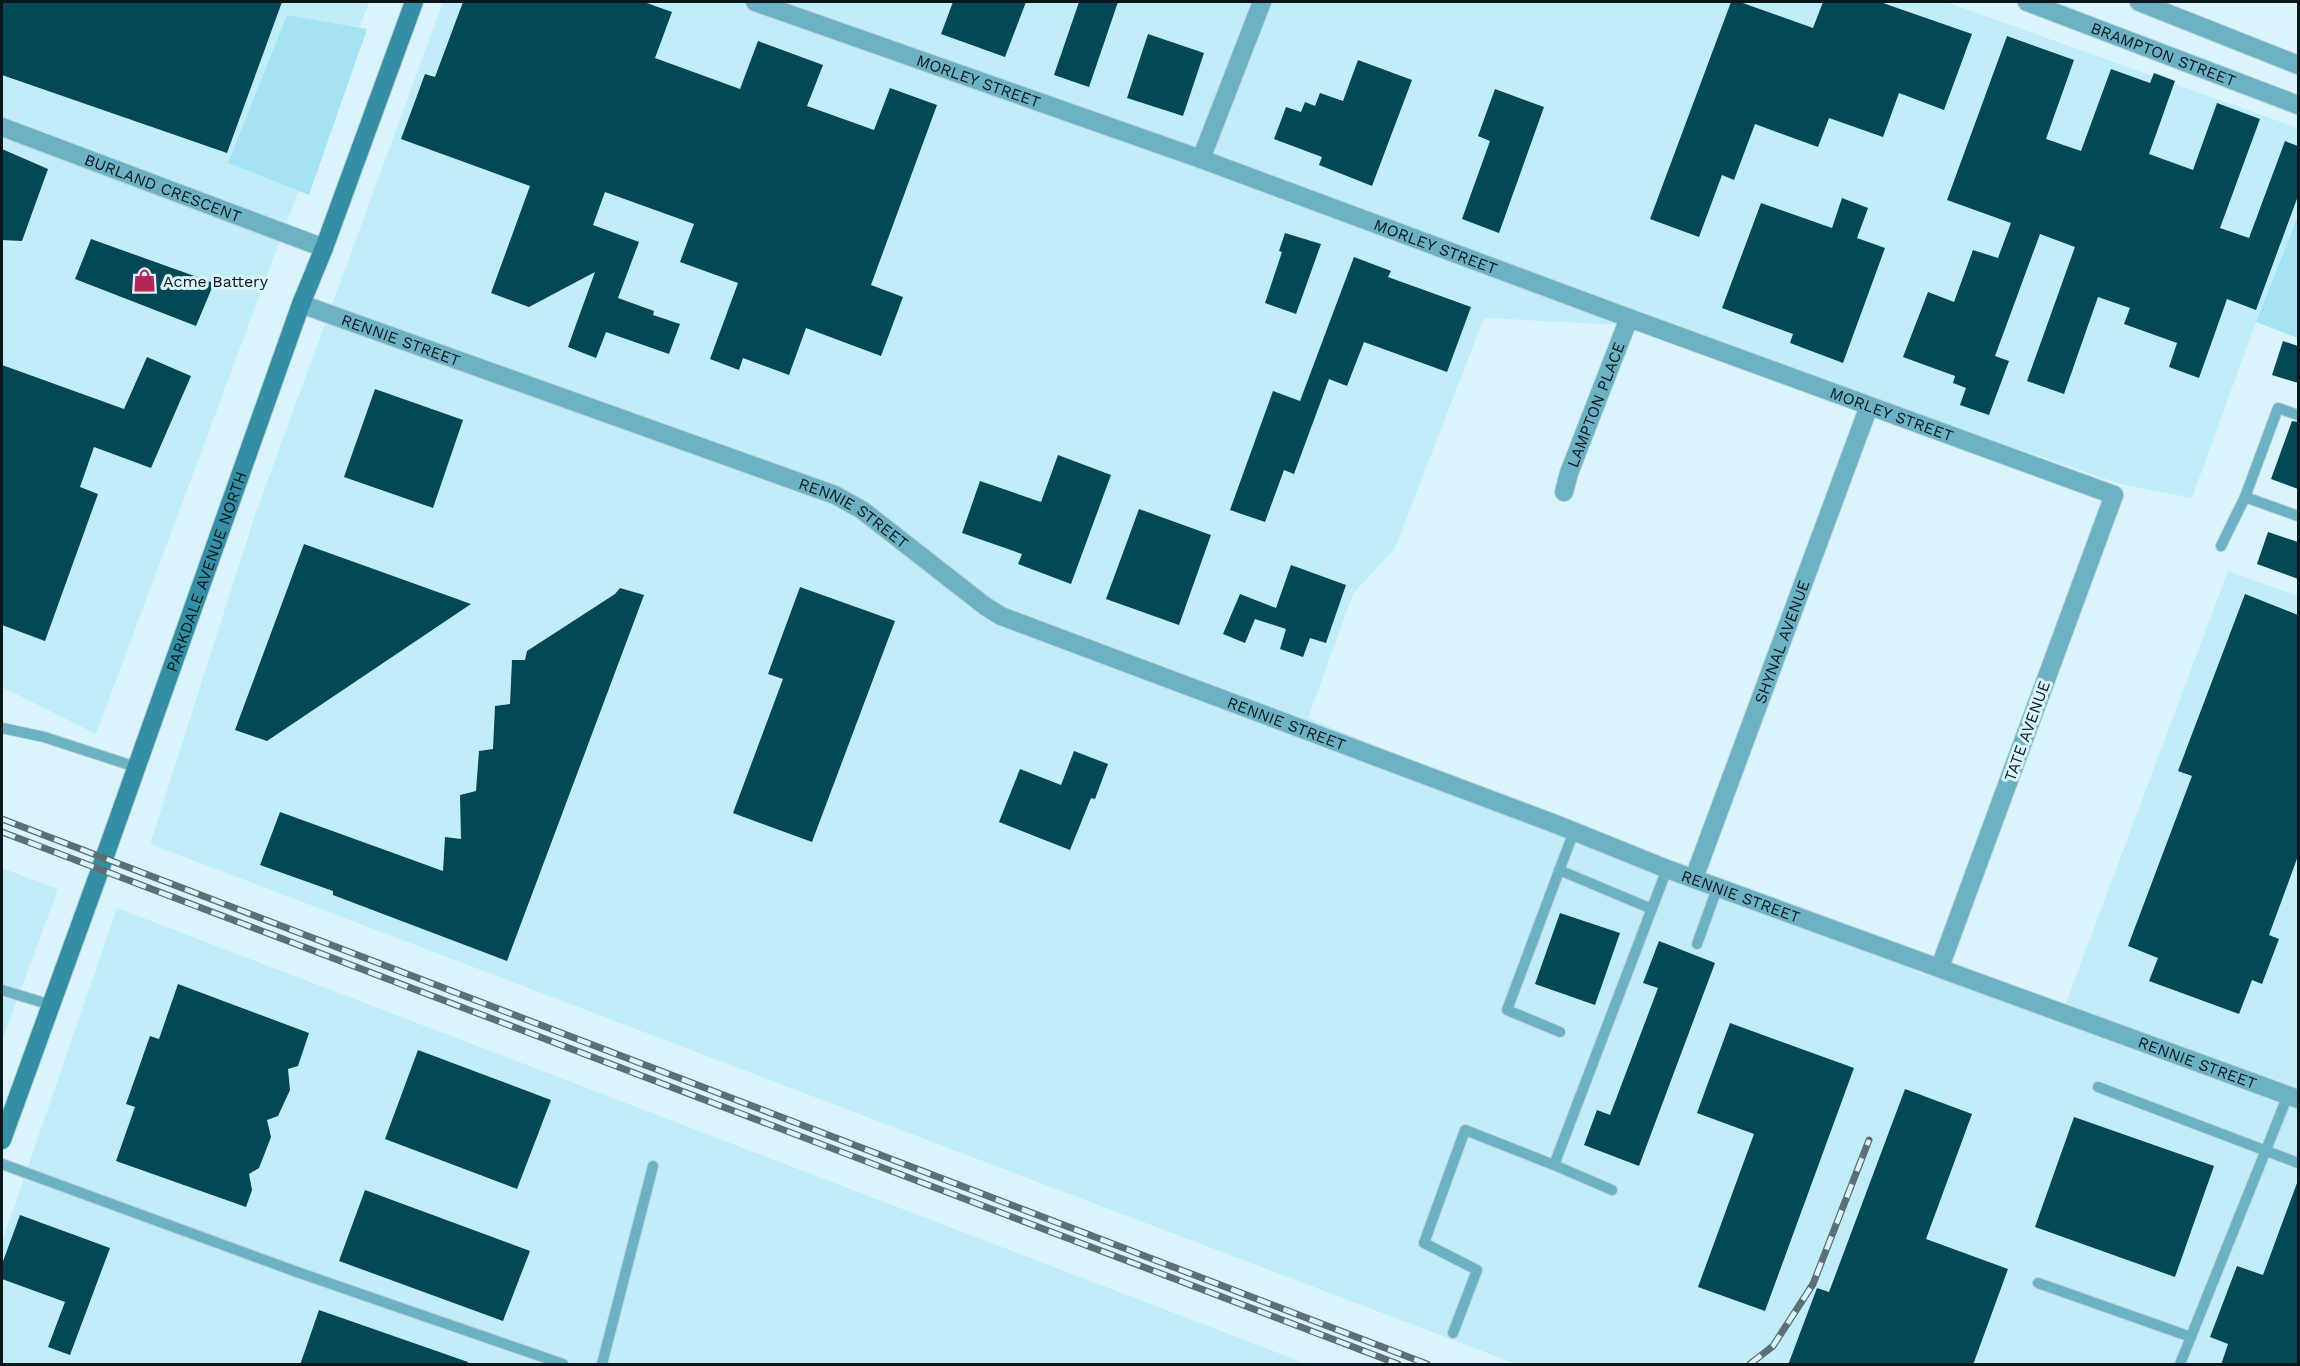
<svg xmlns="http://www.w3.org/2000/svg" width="2300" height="1366" viewBox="0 0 2300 1366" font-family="'Work Sans',sans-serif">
<rect width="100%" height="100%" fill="#d9f4fc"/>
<!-- built -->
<path fill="#c1edf9" d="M 2,2 L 369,2 L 96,734 L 2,687 Z
M 443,2 L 1946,2 L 2298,128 L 2298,216 L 2256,322 L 2192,498 L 2120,484 L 1662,327 L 1484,318 L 1395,548 L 1353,594 L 1308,718 L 1564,823 L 1697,872 L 1925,975 L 2064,1008 L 2228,571 L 2298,596 L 2298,1123 L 2296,1130 L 2298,1131 L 2298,1364 L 1516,1364 L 150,844 L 255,515 Z
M 2,868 L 58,889 L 2,1041 Z
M 117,908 L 1307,1364 L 2,1364 L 2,1242 Z"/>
<!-- green -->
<path fill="#a4e2f4" d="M 287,15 L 367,29 L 309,195 L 228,163 Z
M 2298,216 L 2298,338 L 2256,322 Z"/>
<!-- building -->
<path fill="#044755" d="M 2,2 L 282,2 L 227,153 L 2,75 Z
M 463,2 L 644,2 L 672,12 L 655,58 L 740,89 L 758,41 L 823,65 L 807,106 L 874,130 L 890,88 L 937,105 L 871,285 L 903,297 L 881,356 L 806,328 L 789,375 L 743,358 L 739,370 L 710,359 L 738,283 L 680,262 L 694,224 L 605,192 L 593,225 L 639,242 L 618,298 L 654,311 L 653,315 L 680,324 L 669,354 L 606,332 L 596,358 L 568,347 L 595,272 L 529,307 L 491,293 L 530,186 L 401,139 L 425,74 L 435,77 Z
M 953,2 L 1026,2 L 1005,57 L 941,34 Z
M 1079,2 L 1118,2 L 1089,87 L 1054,75 Z
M 1731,2 L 1740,2 L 1813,28 L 1823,2 L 1880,2 L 1972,34 L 1944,110 L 1899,93 L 1883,137 L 1829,118 L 1818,147 L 1755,124 L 1734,180 L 1722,175 L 1699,237 L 1650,219 Z
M 1148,34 L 1204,53 L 1183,116 L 1127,98 Z
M 2007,36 L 2074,60 L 2046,139 L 2081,151 L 2111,69 L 2150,83 L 2154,73 L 2175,81 L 2149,154 L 2193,170 L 2217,103 L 2260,119 L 2220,228 L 2249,238 L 2285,141 L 2298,146 L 2298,196 L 2256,310 L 2227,299 L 2199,378 L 2169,367 L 2177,343 L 2124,324 L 2130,308 L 2098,297 L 2064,394 L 2027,381 L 2075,247 L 2040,234 L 1995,356 L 2009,361 L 1989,415 L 1960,405 L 1966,388 L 1953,383 L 1955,376 L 1903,357 L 1928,292 L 1954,302 L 1973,250 L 1998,258 L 2011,223 L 1947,200 Z
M 1358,60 L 1412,80 L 1372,186 L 1319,165 L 1322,157 L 1274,139 L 1286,107 L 1301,112 L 1305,102 L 1315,106 L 1320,93 L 1343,101 Z
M 1495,89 L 1544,107 L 1499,233 L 1462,219 L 1490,141 L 1478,136 Z
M 2,149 L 48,169 L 22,241 L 2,240 Z
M 1842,198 L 1868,208 L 1857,238 L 1885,248 L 1843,363 L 1790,343 L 1793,334 L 1722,308 L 1761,203 L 1832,228 Z
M 1285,233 L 1321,244 L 1296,314 L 1265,303 L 1282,252 L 1279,251 Z
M 91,239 L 214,283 L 196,326 L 75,279 Z
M 1354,257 L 1391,271 L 1388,277 L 1471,307 L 1447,372 L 1364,342 L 1347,386 L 1329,379 L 1294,474 L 1284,470 L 1265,522 L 1230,510 L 1273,391 L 1300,401 Z
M 2283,341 L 2298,346 L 2298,383 L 2272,375 Z
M 147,357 L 191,376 L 151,468 L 94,447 L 80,487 L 98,494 L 45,641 L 2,625 L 2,365 L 124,409 Z
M 375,389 L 463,420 L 433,508 L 344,477 Z
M 2292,421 L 2298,422 L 2298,489 L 2271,479 Z
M 1058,455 L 1111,475 L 1071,584 L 1018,564 L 1022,554 L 962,533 L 980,481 L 1041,502 Z
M 1139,509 L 1211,535 L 1179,625 L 1106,599 Z
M 2268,532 L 2298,542 L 2298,579 L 2257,564 Z
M 304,544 L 471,604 L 267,741 L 235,730 Z
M 1291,565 L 1346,585 L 1326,643 L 1310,638 L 1303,657 L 1280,649 L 1286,629 L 1255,619 L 1245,643 L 1223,634 L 1240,594 L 1276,608 Z
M 800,587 L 895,621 L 812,842 L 733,813 L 783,679 L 768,674 Z
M 620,588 L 644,595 L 507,961 L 333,895 L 333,891 L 260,865 L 280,812 L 443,871 L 445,837 L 461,839 L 460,795 L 476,791 L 479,751 L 493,749 L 495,706 L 510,704 L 512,660 L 525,660 L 527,651 L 615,594 Z
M 2245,594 L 2298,615 L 2298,856 L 2269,935 L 2279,939 L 2262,984 L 2252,980 L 2239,1014 L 2149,981 L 2158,958 L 2128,946 L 2192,776 L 2178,771 Z
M 1074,751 L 1108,764 L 1095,799 L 1091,798 L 1070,850 L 999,822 L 1020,769 L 1061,785 Z
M 1560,913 L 1620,933 L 1595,1005 L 1535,984 Z
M 1659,941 L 1715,963 L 1639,1166 L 1584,1145 L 1597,1110 L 1610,1115 L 1658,988 L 1643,983 Z
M 178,984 L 309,1033 L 298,1066 L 288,1069 L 290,1090 L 278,1116 L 267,1120 L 271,1137 L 259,1168 L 249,1174 L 252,1190 L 246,1207 L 116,1161 L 135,1107 L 126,1104 L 150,1036 L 159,1039 Z
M 1730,1023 L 1854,1068 L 1765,1311 L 1698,1287 L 1754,1134 L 1697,1113 Z
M 418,1050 L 551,1100 L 517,1189 L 385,1139 Z
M 1905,1089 L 1972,1114 L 1926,1239 L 2008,1269 L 1973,1365 L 1788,1365 L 1817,1288 L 1829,1292 Z
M 2074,1117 L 2214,1166 L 2175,1277 L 2035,1227 Z
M 2297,1183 L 2298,1183 L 2298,1365 L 2221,1365 L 2228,1344 L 2210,1337 L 2237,1266 L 2263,1275 Z
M 365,1190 L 530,1251 L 503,1321 L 339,1261 Z
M 20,1215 L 110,1248 L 70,1355 L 48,1347 L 65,1302 L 2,1279 L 2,1264 Z
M 319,1310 L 468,1362 L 468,1365 L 300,1365 Z"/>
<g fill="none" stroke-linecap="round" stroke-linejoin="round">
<defs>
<path id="service" d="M 2298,415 L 2278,408 L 2245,497 L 2298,516
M 2221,546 L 2245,497
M 2,728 L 44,737 L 136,767
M 1559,870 L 1652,909
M 1697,944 L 1718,886
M 2,990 L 51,1005
M 1560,1032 L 1507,1010 L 1574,831
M 2098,1087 L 2298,1163
M 2,1164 L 297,1272 L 563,1364
M 1554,1165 L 1612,1190
M 2038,1283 L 2191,1337
M 1453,1333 L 1477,1270 L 1424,1243 L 1465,1130 L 1554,1165 L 1667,869
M 602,1364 L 653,1166
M 2180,1364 L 2288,1095"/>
<g id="minor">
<path id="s1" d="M 755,2 L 1201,159 L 1629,318 L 2114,495 L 1940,967"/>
<path id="s2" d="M 2,127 L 324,248"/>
<path d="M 1201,159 L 1262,2"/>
<path id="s3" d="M 301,304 L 835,495 L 862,510 L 985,606 L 1001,616 L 1558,825 L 1667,869 L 2298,1099"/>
<path id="s4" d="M 1564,492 L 1569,473 L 1629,318"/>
<path id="s5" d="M 1694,878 L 1869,406"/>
</g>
<g id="tertiary">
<path id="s6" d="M 2027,2 L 2298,105"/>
<path d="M 2139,2 L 2298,65"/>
</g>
<g id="secondary">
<path id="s7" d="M 2,1140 L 100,870 L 301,304 L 324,248 L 414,2"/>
</g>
</defs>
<!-- service casing -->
<use href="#service" stroke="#b8d1d8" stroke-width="12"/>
<!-- minor casing -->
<use href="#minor" stroke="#b8d1d8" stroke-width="20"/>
<!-- tertiary casing -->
<use href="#tertiary" stroke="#b8d1d8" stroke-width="20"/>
<!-- secondary casing -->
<use href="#secondary" stroke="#b8d1d8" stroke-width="20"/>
<!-- service -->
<use href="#service" stroke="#6cb1c4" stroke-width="10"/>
<!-- minor -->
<use href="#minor" stroke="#6cb1c4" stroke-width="18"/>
<!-- tertiary -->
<use href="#tertiary" stroke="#6cb1c4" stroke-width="18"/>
<!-- secondary -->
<use href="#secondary" stroke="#348fa5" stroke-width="18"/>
<defs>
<path id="rail" d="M 2,819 L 1427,1364
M 2,832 L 1398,1364
M 1750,1364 L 1773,1346 L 1813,1284 L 1869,1140"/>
</defs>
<!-- rail casing -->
<use href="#rail" stroke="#5c6f74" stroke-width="7"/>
<!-- rail -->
<use href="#rail" stroke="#d9f4fc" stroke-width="4.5" stroke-dasharray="14" stroke-linecap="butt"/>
</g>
<!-- icons -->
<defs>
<symbol id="shop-bare" viewBox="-9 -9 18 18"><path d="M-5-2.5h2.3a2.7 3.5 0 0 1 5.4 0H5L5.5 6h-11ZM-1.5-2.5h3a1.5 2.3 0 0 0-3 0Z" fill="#b52555" stroke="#d9f4fc" stroke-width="2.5" paint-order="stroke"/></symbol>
</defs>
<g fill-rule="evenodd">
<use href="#shop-bare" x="128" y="264" width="33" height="33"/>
</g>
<g text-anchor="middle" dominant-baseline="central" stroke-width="6" stroke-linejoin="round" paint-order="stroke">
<!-- street labels -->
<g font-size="16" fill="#0a171a" stroke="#d9f4fc">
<text stroke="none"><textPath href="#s6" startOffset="146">BRAMPTON STREET</textPath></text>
<text stroke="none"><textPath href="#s1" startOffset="237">MORLEY STREET</textPath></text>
<text stroke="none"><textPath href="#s2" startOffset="172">BURLAND CRESCENT</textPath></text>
<text stroke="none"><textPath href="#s1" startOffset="723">MORLEY STREET</textPath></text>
<text stroke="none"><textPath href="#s3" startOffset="106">RENNIE STREET</textPath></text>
<text stroke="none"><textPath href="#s4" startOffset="93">LAMPTON PLACE</textPath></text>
<text stroke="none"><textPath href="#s1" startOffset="1209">MORLEY STREET</textPath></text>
<text stroke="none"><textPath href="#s3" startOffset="592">RENNIE STREET</textPath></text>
<text stroke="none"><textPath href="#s7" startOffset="604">PARKDALE AVENUE NORTH</textPath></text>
<text stroke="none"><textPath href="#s5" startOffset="252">SHYNAL AVENUE</textPath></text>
<text stroke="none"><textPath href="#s3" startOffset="1078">RENNIE STREET</textPath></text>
<text transform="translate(2027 731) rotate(-70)">TATE AVENUE</text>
<text stroke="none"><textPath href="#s3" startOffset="1564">RENNIE STREET</textPath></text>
<text stroke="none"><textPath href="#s3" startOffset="2050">RENNIE STREET</textPath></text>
</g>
<!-- poi labels -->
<g font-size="16" fill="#0a171a" stroke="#d9f4fc" text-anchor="start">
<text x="163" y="281">Acme Battery</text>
</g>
</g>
<!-- border -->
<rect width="2300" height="1366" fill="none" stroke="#0a171a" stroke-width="6"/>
</svg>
